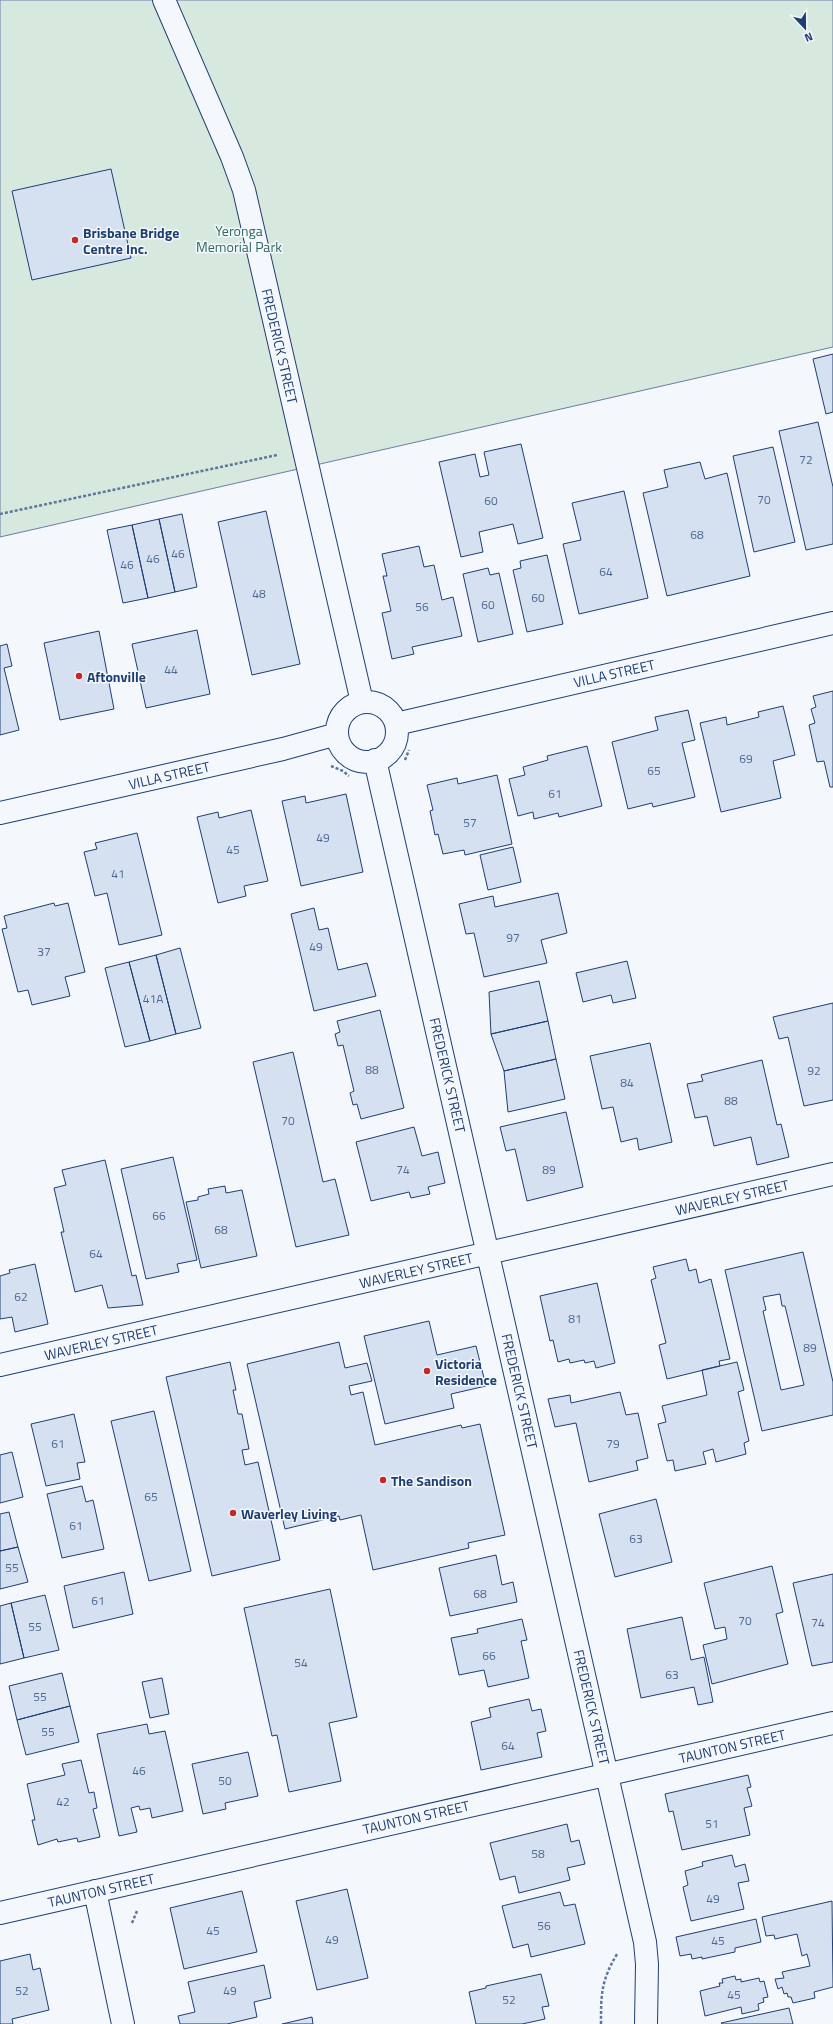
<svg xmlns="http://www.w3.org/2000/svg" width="833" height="2024" viewBox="0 0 833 2024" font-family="'Titillium Web',sans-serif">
<rect width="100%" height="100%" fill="#f4f7fb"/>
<!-- green -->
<path fill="#d7e8df" stroke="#687fa3" d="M 0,0 L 833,0 L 833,347 L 0,537 Z"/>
<!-- building -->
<path fill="#d5e0f0" stroke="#1d3f73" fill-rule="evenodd" d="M 111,169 L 131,258 L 32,280 L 12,191 Z
M 833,354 L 833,412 L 826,414 L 813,359 Z
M 818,422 L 833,487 L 833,544 L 806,550 L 779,431 Z
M 521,444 L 543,538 L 518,544 L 513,524 L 479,532 L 483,552 L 461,557 L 439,462 L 475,454 L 480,477 L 489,475 L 484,452 Z
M 773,447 L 795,542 L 754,552 L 733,456 Z
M 700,462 L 705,479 L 727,473 L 750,576 L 667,596 L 643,493 L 668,487 L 664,470 Z
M 624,491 L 648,598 L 579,614 L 563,544 L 581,540 L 572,503 Z
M 266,511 L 300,664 L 252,675 L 218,522 Z
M 182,514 L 197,587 L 175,592 L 159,519 Z
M 159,519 L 175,592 L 148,598 L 132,525 Z
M 132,525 L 148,598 L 123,603 L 107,530 Z
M 419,546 L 424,567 L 434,565 L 442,600 L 453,597 L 462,636 L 412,647 L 414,654 L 392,659 L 382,613 L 391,611 L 383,576 L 387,576 L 382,554 Z
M 547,555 L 563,624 L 527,632 L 513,570 L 521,568 L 520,561 Z
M 488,568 L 490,575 L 499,573 L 513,634 L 478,642 L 463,574 Z
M 197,630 L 210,694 L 146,708 L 132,644 Z
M 99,631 L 114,709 L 60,720 L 44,643 Z
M 7,644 L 12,666 L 4,668 L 19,730 L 0,735 L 0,646 Z
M 833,691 L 833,787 L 830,787 L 824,761 L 817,762 L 809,725 L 815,723 L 811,709 L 816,707 L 813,696 Z
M 783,706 L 795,755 L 773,761 L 781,798 L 721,812 L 700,723 L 726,717 L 727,725 L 759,717 L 758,712 Z
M 688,710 L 695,740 L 682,743 L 695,797 L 653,807 L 652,803 L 628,809 L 612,742 L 658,730 L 655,717 Z
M 587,746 L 602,806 L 559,817 L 558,813 L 534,819 L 533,812 L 518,816 L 509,779 L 525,775 L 523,767 L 548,760 L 547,756 Z
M 497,775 L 512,844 L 465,855 L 464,850 L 443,854 L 438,834 L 435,835 L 430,811 L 433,810 L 427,785 L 457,778 L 458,784 Z
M 346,794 L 363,872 L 301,886 L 282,801 L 305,796 L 306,803 Z
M 251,810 L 268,881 L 244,886 L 246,896 L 218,903 L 197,817 L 218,812 L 219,818 Z
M 137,833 L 162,935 L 119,945 L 107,893 L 95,896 L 84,852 L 97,849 L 95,843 Z
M 513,847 L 521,882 L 488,890 L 480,855 Z
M 558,893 L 567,933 L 541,940 L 547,963 L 484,977 L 474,933 L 466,934 L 459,904 L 493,896 L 495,907 Z
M 54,903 L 55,906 L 68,903 L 85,972 L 65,977 L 70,996 L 32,1005 L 28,990 L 18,992 L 2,929 L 7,928 L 4,916 Z
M 314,908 L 319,930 L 328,928 L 338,970 L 367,963 L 376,996 L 314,1011 L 291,914 Z
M 180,948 L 201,1028 L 176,1034 L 156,955 Z
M 156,955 L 176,1034 L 150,1041 L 129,962 Z
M 627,961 L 636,998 L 613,1003 L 611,995 L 583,1002 L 576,973 Z
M 129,962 L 150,1041 L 125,1047 L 105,968 Z
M 539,981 L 548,1021 L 491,1034 L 489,992 Z
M 833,1003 L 833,1100 L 804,1106 L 788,1037 L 779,1039 L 773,1017 Z
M 380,1010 L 404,1108 L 361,1119 L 357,1104 L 353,1105 L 350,1093 L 354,1091 L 343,1045 L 338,1046 L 335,1034 L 340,1032 L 337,1021 Z
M 548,1021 L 556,1059 L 504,1071 L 491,1034 Z
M 650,1043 L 672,1142 L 639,1150 L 637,1138 L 621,1142 L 613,1107 L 602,1109 L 590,1056 Z
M 293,1052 L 323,1182 L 335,1179 L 349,1235 L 296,1247 L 253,1062 Z
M 556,1059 L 565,1099 L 508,1112 L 504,1071 Z
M 762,1060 L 777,1125 L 781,1124 L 789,1157 L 757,1165 L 751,1137 L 714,1146 L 707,1116 L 695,1118 L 687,1084 L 703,1081 L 701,1075 Z
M 566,1112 L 583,1187 L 527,1201 L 515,1149 L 506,1151 L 500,1127 Z
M 414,1127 L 422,1156 L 438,1152 L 445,1183 L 428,1187 L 430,1194 L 411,1198 L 409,1192 L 371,1201 L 356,1142 Z
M 173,1157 L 197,1260 L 177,1264 L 179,1272 L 146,1279 L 121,1169 Z
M 105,1160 L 132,1276 L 136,1275 L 143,1305 L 108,1308 L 102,1285 L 75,1292 L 61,1232 L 64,1232 L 54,1188 L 66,1185 L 62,1170 Z
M 225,1186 L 226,1193 L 242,1190 L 257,1256 L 201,1268 L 186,1202 L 198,1200 L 198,1197 L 209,1194 L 208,1189 Z
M 803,1252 L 833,1382 L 833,1415 L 762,1431 L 725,1270 ZM 780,1294 L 782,1306 L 785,1306 L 804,1385 L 781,1390 L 763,1311 L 766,1310 L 763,1297 Z
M 686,1259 L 689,1271 L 696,1269 L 699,1283 L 711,1279 L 730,1359 L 719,1361 L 720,1366 L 667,1379 L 659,1345 L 666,1343 L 651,1280 L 656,1278 L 653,1267 Z
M 35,1264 L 48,1324 L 15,1332 L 12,1317 L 0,1319 L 0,1276 L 10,1273 L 9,1270 Z
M 597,1283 L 615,1363 L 596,1368 L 594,1361 L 585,1363 L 584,1360 L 570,1363 L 569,1359 L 558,1362 L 553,1340 L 550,1341 L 540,1296 Z
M 429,1321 L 437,1355 L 476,1346 L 486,1386 L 451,1394 L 454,1408 L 385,1424 L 364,1336 Z
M 339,1342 L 345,1368 L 367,1363 L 372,1381 L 349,1386 L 351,1395 L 363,1392 L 375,1445 L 461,1425 L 462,1428 L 480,1424 L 505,1535 L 468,1543 L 469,1548 L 373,1570 L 361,1515 L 340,1520 L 339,1516 L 285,1529 L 247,1364 Z
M 230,1362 L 236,1390 L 233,1390 L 238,1414 L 242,1414 L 249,1449 L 242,1450 L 245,1465 L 258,1462 L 280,1560 L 212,1576 L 166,1377 Z
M 737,1362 L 744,1390 L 738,1392 L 749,1441 L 744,1443 L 746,1454 L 716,1462 L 713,1449 L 703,1452 L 706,1464 L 675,1471 L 673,1460 L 667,1461 L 658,1424 L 666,1422 L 662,1406 L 707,1395 L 702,1370 Z
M 620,1392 L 626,1415 L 638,1413 L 648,1458 L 636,1461 L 638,1470 L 589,1482 L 576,1423 L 555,1427 L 548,1399 L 570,1395 L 571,1403 Z
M 154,1411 L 191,1571 L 149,1581 L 111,1421 Z
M 74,1414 L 85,1462 L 77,1463 L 80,1479 L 46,1486 L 31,1424 Z
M 12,1452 L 23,1497 L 0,1503 L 0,1455 Z
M 82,1486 L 86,1502 L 93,1500 L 104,1549 L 62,1558 L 47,1494 Z
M 656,1499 L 672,1562 L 615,1577 L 599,1514 Z
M 9,1512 L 18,1547 L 0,1551 L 0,1514 Z
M 18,1547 L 28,1582 L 0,1589 L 0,1551 Z
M 496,1555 L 502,1585 L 513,1582 L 517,1602 L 450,1616 L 439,1568 Z
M 772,1566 L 783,1612 L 776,1614 L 788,1664 L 712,1684 L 703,1645 L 727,1639 L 725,1627 L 715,1629 L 704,1583 Z
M 124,1572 L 133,1614 L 73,1628 L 64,1586 Z
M 833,1574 L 833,1662 L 812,1666 L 793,1583 Z
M 330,1589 L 357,1717 L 329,1723 L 341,1781 L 289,1792 L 277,1735 L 272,1736 L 244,1608 Z
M 45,1595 L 59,1650 L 24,1658 L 11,1603 Z
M 11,1603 L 24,1658 L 0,1664 L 0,1606 Z
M 682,1617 L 691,1660 L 704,1657 L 713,1702 L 698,1705 L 694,1687 L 641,1698 L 627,1629 Z
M 522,1619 L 527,1640 L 521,1641 L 529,1678 L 488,1687 L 484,1670 L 459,1675 L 451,1638 L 478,1633 L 477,1629 Z
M 62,1673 L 70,1706 L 17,1720 L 9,1686 Z
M 162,1678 L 169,1714 L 150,1718 L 142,1682 Z
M 529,1699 L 532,1711 L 541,1709 L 546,1731 L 537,1733 L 542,1757 L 481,1770 L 471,1722 L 491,1717 L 489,1708 Z
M 70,1706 L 79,1742 L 26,1755 L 17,1720 Z
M 147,1724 L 149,1734 L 165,1731 L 183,1811 L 152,1818 L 150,1808 L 140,1810 L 139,1806 L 131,1808 L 137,1832 L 119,1836 L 97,1734 Z
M 248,1752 L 258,1796 L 225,1803 L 226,1809 L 203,1814 L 192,1764 Z
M 81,1760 L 89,1793 L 94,1792 L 97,1808 L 93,1809 L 100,1837 L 78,1842 L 77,1838 L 58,1842 L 57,1839 L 38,1845 L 32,1820 L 35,1820 L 27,1784 L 65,1775 L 62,1764 Z
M 748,1775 L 751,1787 L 747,1788 L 752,1806 L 744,1808 L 750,1835 L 682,1850 L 673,1811 L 669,1812 L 665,1794 Z
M 567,1824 L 571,1842 L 579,1840 L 585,1864 L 567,1868 L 570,1880 L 519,1893 L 515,1876 L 500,1880 L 490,1843 Z
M 732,1855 L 735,1867 L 745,1864 L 749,1881 L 738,1883 L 744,1909 L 691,1921 L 683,1887 L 688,1885 L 685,1871 L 703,1866 L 702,1862 Z
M 347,1889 L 368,1978 L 317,1990 L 296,1901 Z
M 242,1891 L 257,1952 L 184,1969 L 170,1908 Z
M 560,1892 L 564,1906 L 575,1904 L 585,1944 L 531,1957 L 528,1944 L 513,1948 L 502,1906 Z
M 832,1901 L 833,1987 L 814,1992 L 815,1998 L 793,2003 L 791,1997 L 788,1997 L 787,1993 L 784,1994 L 782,1987 L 778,1989 L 775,1979 L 784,1978 L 782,1972 L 810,1966 L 807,1954 L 802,1956 L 797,1934 L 775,1939 L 774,1935 L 766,1936 L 762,1917 Z
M 756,1919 L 761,1942 L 735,1948 L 735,1952 L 702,1959 L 702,1957 L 692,1959 L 691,1954 L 680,1956 L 676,1937 Z
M 30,1954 L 33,1970 L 40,1968 L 49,2010 L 12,2019 L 13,2024 L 0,2024 L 0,1961 Z
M 264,1965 L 271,1998 L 254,2002 L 257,2017 L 227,2024 L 180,2024 L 178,2016 L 195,2012 L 188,1982 Z
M 541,1974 L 549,2006 L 542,2007 L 545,2019 L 522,2024 L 476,2024 L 469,1992 L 486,1988 L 486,1986 Z
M 735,1976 L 736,1980 L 741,1979 L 741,1982 L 759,1978 L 760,1982 L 764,1981 L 768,1997 L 763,1998 L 764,2002 L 758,2004 L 759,2010 L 742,2014 L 741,2007 L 705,2016 L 700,1991 L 720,1986 L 719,1983 L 723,1983 L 722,1979 Z
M 789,2008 L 793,2024 L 722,2024 L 721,2023 Z
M 312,2017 L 313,2024 L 282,2024 Z"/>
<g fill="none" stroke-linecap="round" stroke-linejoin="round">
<defs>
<path id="minor" d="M 164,0 L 232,157 L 244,190 L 362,702
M337 732a30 30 0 1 1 60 0a30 30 0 1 1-60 0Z
M 396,724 L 833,623
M 375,760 L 645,1942 L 647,1964 L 646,2024
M 0,813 L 283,749 L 337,734
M 0,1365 L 833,1174
M 95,1891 L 123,2024
M 0,1913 L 833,1723"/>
</defs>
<!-- minor casing -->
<use href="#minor" stroke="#1d3f73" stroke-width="24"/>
<!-- path -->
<path stroke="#5e769c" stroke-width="2.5" stroke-dasharray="3 2" stroke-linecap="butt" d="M 0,514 L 277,455
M 405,760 L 409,750
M 331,766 L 343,771 L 349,776
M 132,1923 L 137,1911
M 601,2024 C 601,1994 601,1981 617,1954"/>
<!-- minor -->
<use href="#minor" stroke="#f4f7fb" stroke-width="22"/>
</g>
<!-- markers -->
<g fill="#c62828" stroke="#f4f7fb" stroke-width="1.5">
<circle cx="75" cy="240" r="4"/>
<circle cx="79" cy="676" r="4"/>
<circle cx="427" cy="1371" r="4"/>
<circle cx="383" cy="1480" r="4"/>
<circle cx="233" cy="1513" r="4"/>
</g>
<g text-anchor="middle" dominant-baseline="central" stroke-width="3" stroke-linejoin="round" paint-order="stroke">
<!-- number labels -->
<g font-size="12" fill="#4b6792">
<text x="806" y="459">72</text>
<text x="764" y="499">70</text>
<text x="491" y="500">60</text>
<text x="697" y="534">68</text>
<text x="178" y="553">46</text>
<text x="153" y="558">46</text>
<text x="127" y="564">46</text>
<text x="606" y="571">64</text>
<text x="259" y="593">48</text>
<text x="538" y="597">60</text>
<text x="488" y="604">60</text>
<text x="422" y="606">56</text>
<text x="171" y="669">44</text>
<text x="746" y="758">69</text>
<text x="654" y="770">65</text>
<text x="555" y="793">61</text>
<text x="470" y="822">57</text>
<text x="323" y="837">49</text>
<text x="233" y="849">45</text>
<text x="118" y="873">41</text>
<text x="513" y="937">97</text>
<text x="316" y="946">49</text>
<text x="44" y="951">37</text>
<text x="153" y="998">41A</text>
<text x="372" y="1069">88</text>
<text x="814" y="1070">92</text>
<text x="627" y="1082">84</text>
<text x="731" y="1100">88</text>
<text x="288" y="1120">70</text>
<text x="403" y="1169">74</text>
<text x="549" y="1169">89</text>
<text x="159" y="1215">66</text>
<text x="221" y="1229">68</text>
<text x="96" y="1253">64</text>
<text x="21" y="1296">62</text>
<text x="575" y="1318">81</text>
<text x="810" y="1347">89</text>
<text x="58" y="1443">61</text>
<text x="613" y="1443">79</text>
<text x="151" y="1496">65</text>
<text x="76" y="1525">61</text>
<text x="636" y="1538">63</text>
<text x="12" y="1567">55</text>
<text x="480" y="1593">68</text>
<text x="98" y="1600">61</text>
<text x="745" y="1620">70</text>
<text x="818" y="1622">74</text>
<text x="35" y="1626">55</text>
<text x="489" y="1655">66</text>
<text x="301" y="1662">54</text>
<text x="672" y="1674">63</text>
<text x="40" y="1696">55</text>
<text x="48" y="1731">55</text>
<text x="508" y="1745">64</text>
<text x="139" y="1770">46</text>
<text x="225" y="1780">50</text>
<text x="63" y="1801">42</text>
<text x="712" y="1823">51</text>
<text x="538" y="1853">58</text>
<text x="713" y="1898">49</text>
<text x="544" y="1925">56</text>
<text x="213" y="1930">45</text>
<text x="332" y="1939">49</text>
<text x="718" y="1940">45</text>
<text x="22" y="1990">52</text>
<text x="230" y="1990">49</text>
<text x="734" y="1994">45</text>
<text x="509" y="1999">52</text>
</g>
<!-- park labels -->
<g font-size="14" fill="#2c6c60" stroke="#f4f7fb">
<text x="239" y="230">Yeronga<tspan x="239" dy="16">Memorial Park</tspan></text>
</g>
<!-- poi labels -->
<g font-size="14" font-weight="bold" fill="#1d3f73" stroke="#f4f7fb" text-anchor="start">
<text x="83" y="232">Brisbane Bridge<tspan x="83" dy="16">Centre Inc.</tspan></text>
<text x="87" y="676">Aftonville</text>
<text x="435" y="1363">Victoria<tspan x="435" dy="16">Residence</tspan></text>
<text x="391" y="1480">The Sandison</text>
<text x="241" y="1513">Waverley Living</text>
</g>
<!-- street labels -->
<g font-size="14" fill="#1d3f73" stroke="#f4f7fb">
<text transform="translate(280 346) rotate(77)">FREDERICK STREET</text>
<text transform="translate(614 673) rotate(-13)">VILLA STREET</text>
<text transform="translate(169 775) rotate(-13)">VILLA STREET</text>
<text transform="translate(448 1075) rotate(77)">FREDERICK STREET</text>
<text transform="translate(732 1197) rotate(-13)">WAVERLEY STREET</text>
<text transform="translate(416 1270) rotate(-13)">WAVERLEY STREET</text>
<text transform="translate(101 1342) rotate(-13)">WAVERLEY STREET</text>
<text transform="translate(520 1391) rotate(77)">FREDERICK STREET</text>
<text transform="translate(592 1707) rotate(77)">FREDERICK STREET</text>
<text transform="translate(732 1746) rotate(-13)">TAUNTON STREET</text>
<text transform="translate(416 1817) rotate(-13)">TAUNTON STREET</text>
<text transform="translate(101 1890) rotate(-13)">TAUNTON STREET</text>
</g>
</g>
<!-- north arrow -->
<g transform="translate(805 28) rotate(158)" stroke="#f4f7fb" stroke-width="3" paint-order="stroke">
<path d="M0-3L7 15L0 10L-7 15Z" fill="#1d3f73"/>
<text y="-6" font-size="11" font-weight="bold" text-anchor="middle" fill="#1d3f73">N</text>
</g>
</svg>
